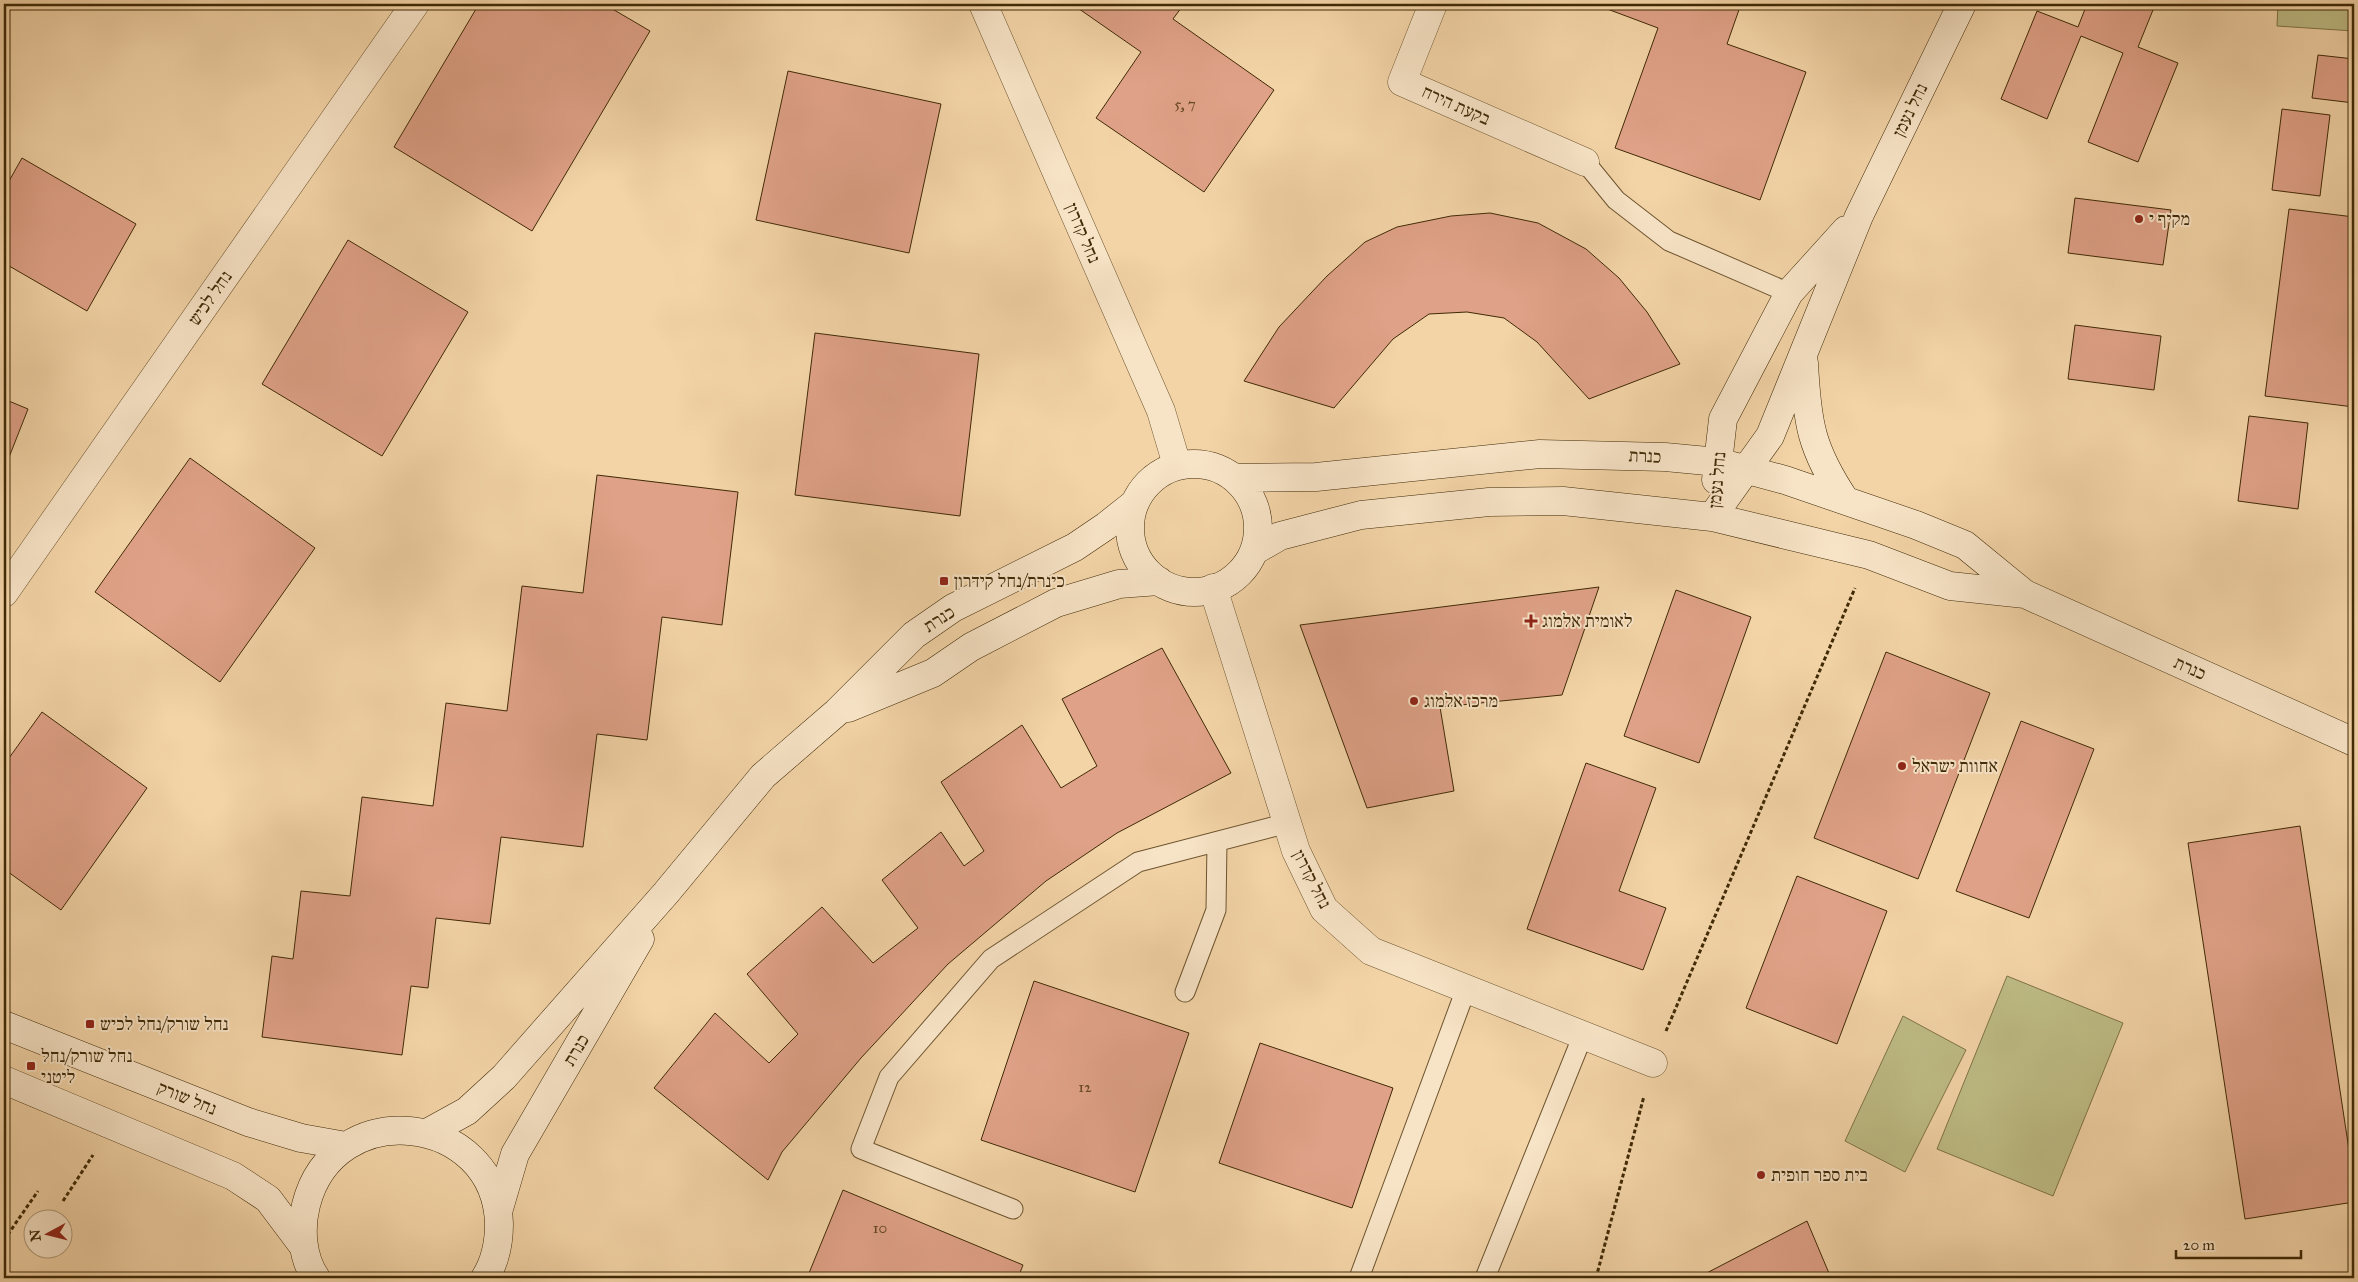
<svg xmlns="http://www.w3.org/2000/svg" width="2358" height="1282" viewBox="0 0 2358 1282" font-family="'IM FELL Great Primer','Frank Ruhl Libre',serif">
<rect width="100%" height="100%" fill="#f3d4a7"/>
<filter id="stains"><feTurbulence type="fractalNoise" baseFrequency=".004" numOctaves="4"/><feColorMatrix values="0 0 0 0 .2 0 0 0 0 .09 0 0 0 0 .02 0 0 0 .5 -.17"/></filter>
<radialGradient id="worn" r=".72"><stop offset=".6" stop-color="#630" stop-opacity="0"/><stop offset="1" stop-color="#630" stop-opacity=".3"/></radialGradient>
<!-- green -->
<path fill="#bebc85" stroke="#7f7346" d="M 2278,4 L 2354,4 L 2354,31 L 2277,26 Z
M 2007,976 L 2123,1023 L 2053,1196 L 1937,1149 Z
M 1903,1016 L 1966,1050 L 1905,1172 L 1845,1141 Z"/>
<!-- building -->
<path fill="#dfa187" stroke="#402a06" d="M 4,4 L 13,4 L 4,22 Z
M 479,4 L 604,4 L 650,31 L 532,231 L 394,147 Z
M 1072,4 L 1184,4 L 1173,19 L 1274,90 L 1204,192 L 1096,118 L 1141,52 Z
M 1594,4 L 1741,4 L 1727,44 L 1806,72 L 1760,200 L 1615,148 L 1658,28 Z
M 2087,4 L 2155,5 L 2138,47 L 2178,63 L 2138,162 L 2088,142 L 2123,53 L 2081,36 L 2047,119 L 2001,99 L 2037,11 L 2078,27 Z
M 2318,55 L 2354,59 L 2354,103 L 2312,98 Z
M 788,71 L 941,104 L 909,253 L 756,220 Z
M 2282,109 L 2330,115 L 2320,196 L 2272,190 Z
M 22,158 L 136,224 L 87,311 L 4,263 L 4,190 Z
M 2075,198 L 2171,210 L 2163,265 L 2068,253 Z
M 2289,209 L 2354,217 L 2354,407 L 2265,396 Z
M 1490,213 L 1538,223 L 1586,249 L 1619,278 L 1647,312 L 1680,364 L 1589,399 L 1537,342 L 1504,318 L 1467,312 L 1429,314 L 1393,339 L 1334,408 L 1244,381 L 1279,327 L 1327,276 L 1365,242 L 1397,227 L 1451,216 Z
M 348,240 L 468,312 L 382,456 L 262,384 Z
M 2075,325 L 2161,336 L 2154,390 L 2068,379 Z
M 815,333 L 979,354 L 960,516 L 795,495 Z
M 4,399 L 28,409 L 4,470 Z
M 2249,416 L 2308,423 L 2298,509 L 2238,501 Z
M 190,458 L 315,548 L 220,682 L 95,592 Z
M 597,475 L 738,492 L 722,625 L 662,617 L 647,740 L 597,734 L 583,847 L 501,837 L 490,924 L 436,918 L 428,988 L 411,986 L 402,1055 L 262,1037 L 272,956 L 293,959 L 301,891 L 350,896 L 362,797 L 433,806 L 446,703 L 507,711 L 522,586 L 583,593 Z
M 1599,587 L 1562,695 L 1440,707 L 1454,791 L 1367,808 L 1300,625 Z
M 1676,590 L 1751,617 L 1699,763 L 1624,736 Z
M 1162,648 L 1231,773 L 1117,833 L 1046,881 L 948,964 L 861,1058 L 782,1152 L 768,1180 L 654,1088 L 715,1013 L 769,1063 L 798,1034 L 747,974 L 822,907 L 873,963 L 918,928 L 882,880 L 941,832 L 964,866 L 984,851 L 941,782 L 1022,725 L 1061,788 L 1097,766 L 1062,699 Z
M 1886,652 L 1990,693 L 1918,879 L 1814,838 Z
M 42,712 L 147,788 L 61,910 L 4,869 L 4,765 Z
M 2021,721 L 2094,749 L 2029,918 L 1956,891 Z
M 1586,763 L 1656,788 L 1619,891 L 1666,908 L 1643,970 L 1527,929 Z
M 2300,826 L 2354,1183 L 2354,1202 L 2245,1219 L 2188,843 Z
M 1797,876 L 1887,911 L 1837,1044 L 1746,1008 Z
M 1034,981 L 1189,1033 L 1135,1192 L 981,1140 Z
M 1260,1043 L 1393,1088 L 1352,1208 L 1219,1163 Z
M 843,1190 L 1023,1265 L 1018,1278 L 807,1278 Z
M 1807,1221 L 1831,1278 L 1697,1278 Z"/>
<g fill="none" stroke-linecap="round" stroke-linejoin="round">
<defs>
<path id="lane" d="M 1585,162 L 1616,200 L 1669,241 L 1789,293
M 1185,992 L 1216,910 L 1217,842
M 1013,1209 L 861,1149 L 889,1077 L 991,959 L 1138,862 L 1288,823
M 1359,1278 L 1466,989
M 1485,1278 L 1583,1035"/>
<path id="street" d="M 983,4 L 1161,411 L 1177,465
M 1433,4 L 1402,82 L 1585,162
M 1213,588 L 1296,851 L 1324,909 L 1371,951 L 1653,1063
M 4,593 L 415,4"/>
<path id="secondary" d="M 1804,363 C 1807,423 1811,449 1845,500
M1130 528a64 64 0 1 1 128 0a64 64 0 1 1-128 0Z
M 1234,478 L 1316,477 L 1540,454 L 1665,457 L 1718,462 L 1785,480 L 1916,525 L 1965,545 L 2025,594 L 2354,742
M 1716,480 L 1723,419 L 1789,293 L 1846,230
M 1712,517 L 1770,436 L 1859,216 L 1962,4
M 1254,551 L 1280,536 L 1361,515 L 1489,502 L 1563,501 L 1712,517 L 1869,555 L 1950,586 L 2025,594
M 848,708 L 933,673 L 971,647 L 1056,603 L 1119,584 L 1159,581
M 4,1025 L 248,1122 L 301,1138 L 346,1146
M 4,1080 L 233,1176 L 268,1199 L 304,1247
M 427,1133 L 467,1111 L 504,1077 L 666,893 L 763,776 L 837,712 L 914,635 L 953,608 L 1075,547 L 1106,526 L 1135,503
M 498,1212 L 515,1154 L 640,939
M 316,1278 C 302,1258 300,1229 306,1205 C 334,1094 496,1113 499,1224 C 499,1243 495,1262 485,1278"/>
</defs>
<!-- lane casing -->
<use href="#lane" stroke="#6d542e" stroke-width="21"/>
<!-- street casing -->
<use href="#street" stroke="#6d542e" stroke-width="29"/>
<!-- secondary casing -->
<use href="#secondary" stroke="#402a06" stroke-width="29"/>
<!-- path -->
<path stroke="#402a06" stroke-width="3" stroke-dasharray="4 2.5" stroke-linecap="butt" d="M 1666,1031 L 1855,588
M 63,1201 L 93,1155
M 4,1240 L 38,1191
M 1596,1278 L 1644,1096"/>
<!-- lane -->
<use href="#lane" stroke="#f7e3c6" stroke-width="19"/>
<!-- street -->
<use href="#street" stroke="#f7e3c6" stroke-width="28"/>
<!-- secondary -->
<use href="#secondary" stroke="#f7e3c6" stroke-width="28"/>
</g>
<!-- markers -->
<g fill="#8f2418" stroke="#f7e3c6" stroke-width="2">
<circle cx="2139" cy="219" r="5"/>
<rect x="939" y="576" width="10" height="10" rx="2.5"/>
<path d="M1528.5 613.5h5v5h5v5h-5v5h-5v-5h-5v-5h5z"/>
<circle cx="1414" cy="701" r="5"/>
<circle cx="1902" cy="766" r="5"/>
<rect x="85" y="1019" width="10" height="10" rx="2.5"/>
<rect x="26" y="1061" width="10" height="10" rx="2.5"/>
<circle cx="1761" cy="1175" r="5"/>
</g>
<g text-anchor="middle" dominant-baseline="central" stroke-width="4" stroke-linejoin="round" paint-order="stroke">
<!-- number labels -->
<g font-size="15" fill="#684826">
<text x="1185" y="104">5, 7</text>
<text x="1085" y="1087">12</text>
<text x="880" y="1228">10</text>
</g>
<!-- street labels -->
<g font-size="18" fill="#402a06" stroke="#f7e3c6">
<text transform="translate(1456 105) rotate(24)">בקעת הירח</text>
<text transform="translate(1910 110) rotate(-64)">נחל נעמן</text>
<text transform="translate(1083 233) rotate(67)">נחל קדרון</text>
<text transform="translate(210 298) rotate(-55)">נחל לכיש</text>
<text transform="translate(1645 456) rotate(3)">כנרת</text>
<text transform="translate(1717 480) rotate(-85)">נחל נעמן</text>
<text transform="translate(939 619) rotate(-33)">כנרת</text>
<text transform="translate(2190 668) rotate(24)">כנרת</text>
<text transform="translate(1312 879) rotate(63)">נחל קדרון</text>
<text transform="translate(576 1050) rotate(-59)">כנרת</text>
<text transform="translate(187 1098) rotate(22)">נחל שורק</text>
</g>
<!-- poi labels -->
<g font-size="18" fill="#402a06" stroke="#f7e3c6" text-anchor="start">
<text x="2149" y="219">מקיף י</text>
<text x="954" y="581">כינרת/נחל קידרון</text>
<text x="1542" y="621">לאומית אלמוג</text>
<text x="1424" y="701">מרכז אלמוג</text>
<text x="1912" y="766">אחוות ישראל</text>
<text x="100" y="1024">נחל שורק/נחל לכיש</text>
<text x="41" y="1056">נחל שורק/נחל<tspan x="41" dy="21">ליטני</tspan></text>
<text x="1771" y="1175">בית ספר חופית</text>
</g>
</g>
<!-- margin -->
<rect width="2358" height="1282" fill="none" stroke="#f3d4a7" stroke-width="20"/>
<rect x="5" y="5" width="2348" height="1272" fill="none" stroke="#402a06" stroke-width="2.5"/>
<rect x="10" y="10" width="2338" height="1262" fill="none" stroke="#402a06"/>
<!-- north arrow -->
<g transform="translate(48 1234) rotate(263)"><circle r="24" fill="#f7e3c6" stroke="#ae9979"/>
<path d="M0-4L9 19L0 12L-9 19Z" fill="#8f2418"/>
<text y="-8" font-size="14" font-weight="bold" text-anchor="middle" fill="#402a06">N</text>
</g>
<!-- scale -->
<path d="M2176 1250v8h125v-8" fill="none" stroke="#402a06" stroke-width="2.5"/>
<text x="2183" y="1250" font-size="15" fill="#402a06" stroke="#f7e3c6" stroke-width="4" paint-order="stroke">20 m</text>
<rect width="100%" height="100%" filter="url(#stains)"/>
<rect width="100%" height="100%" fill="url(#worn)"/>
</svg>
